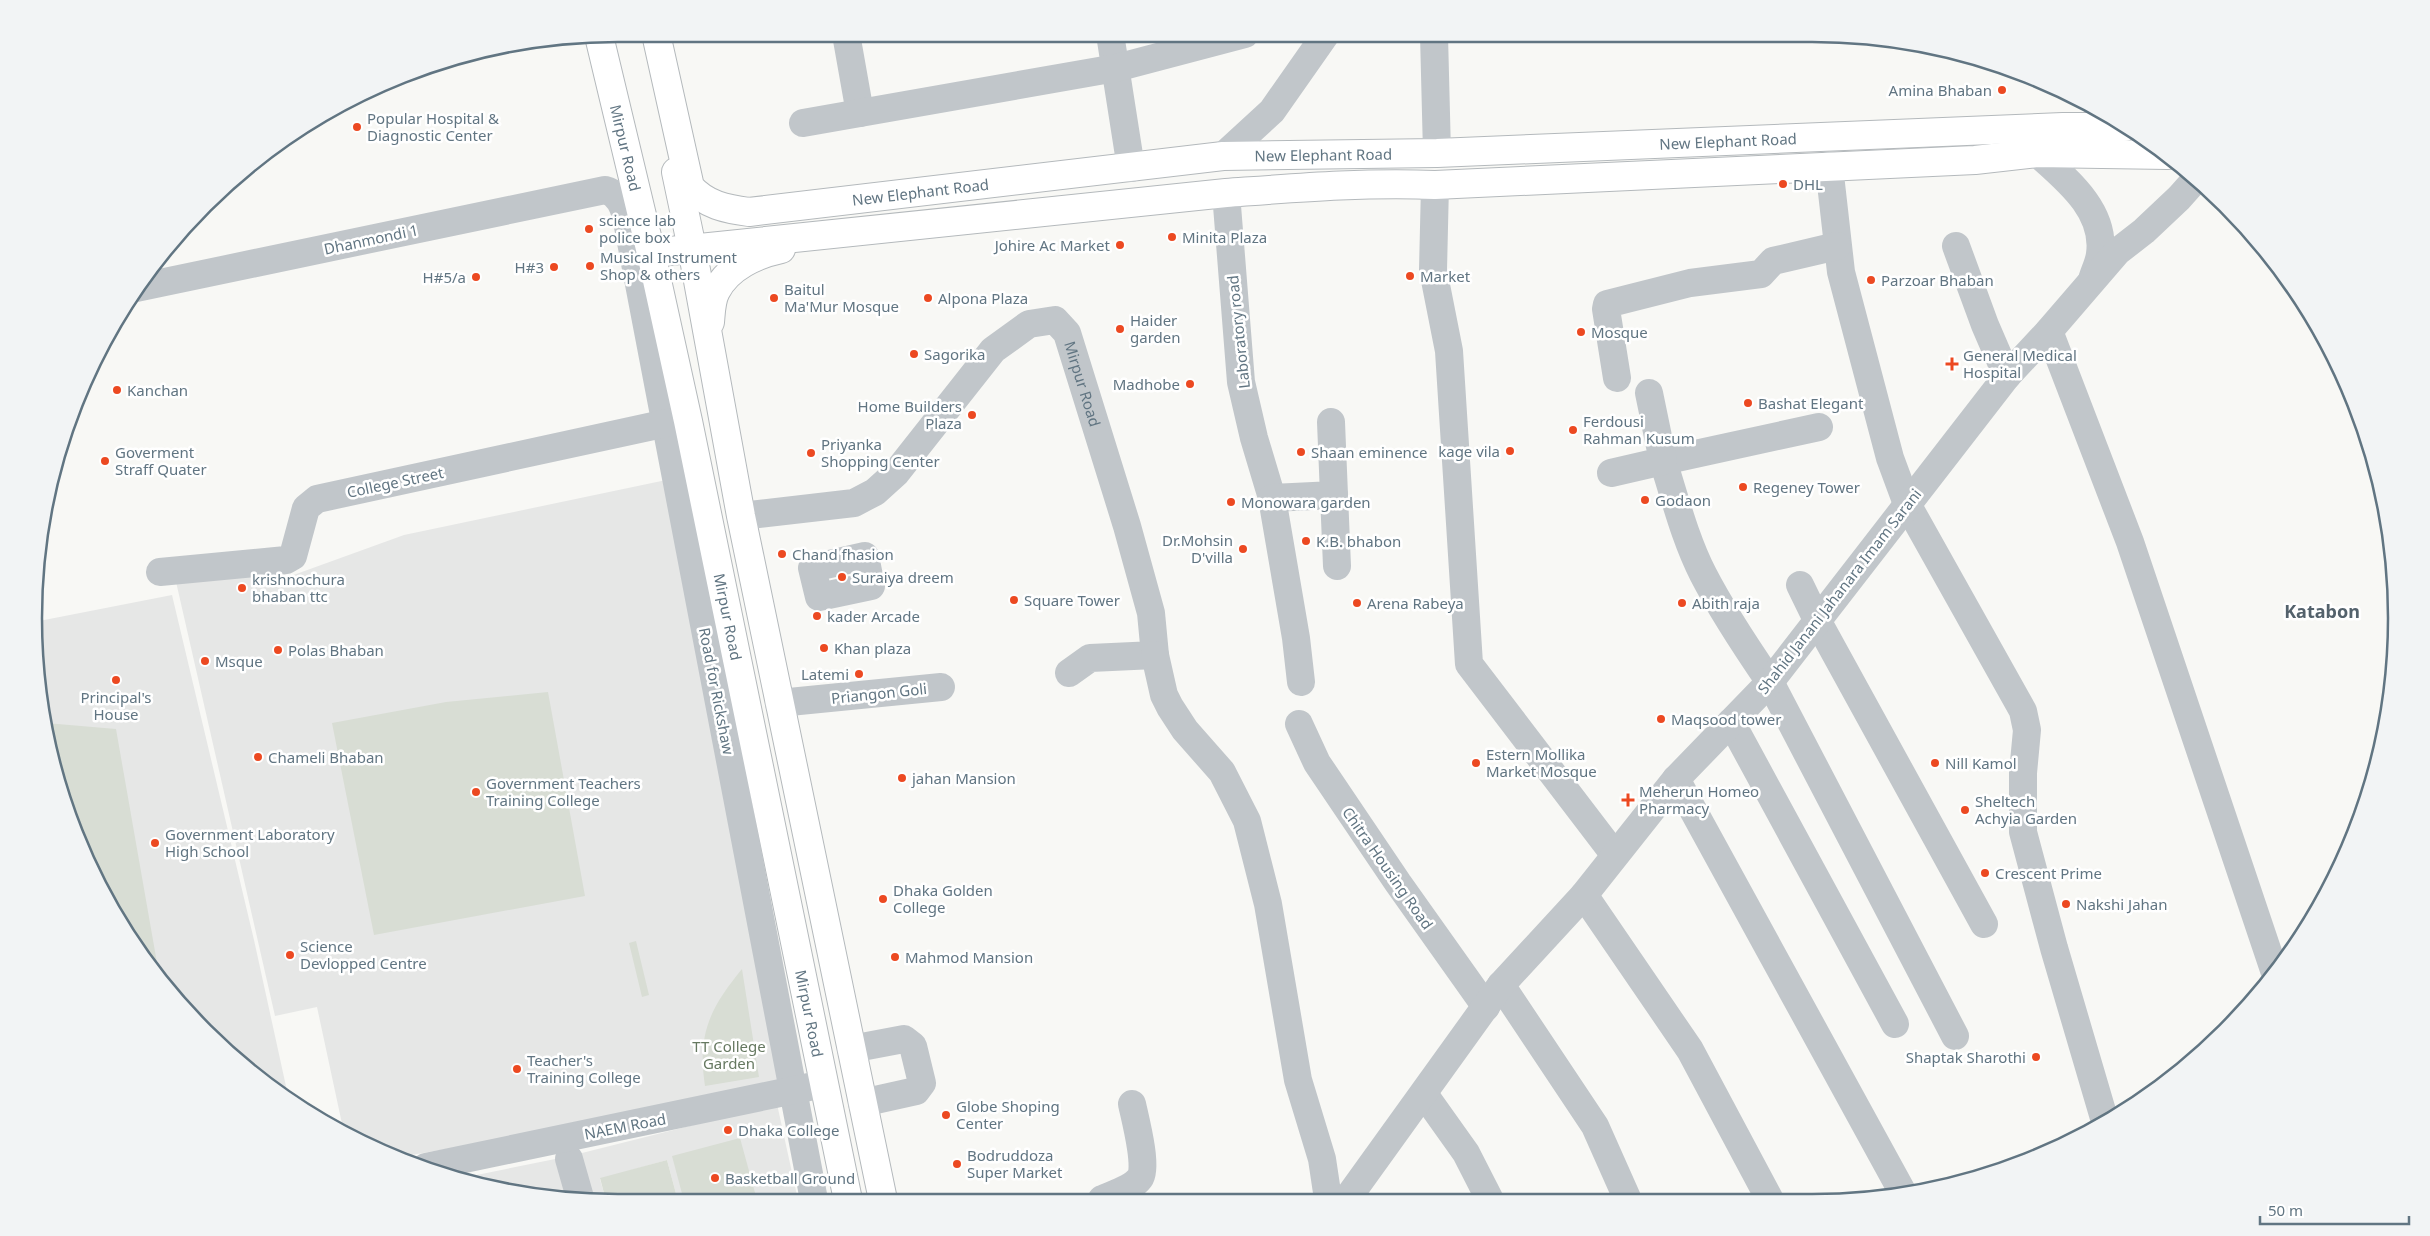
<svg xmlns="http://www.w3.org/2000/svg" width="2430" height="1236" viewBox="0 0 2430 1236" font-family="'Noto Sans',sans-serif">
<rect width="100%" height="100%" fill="#f8f8f5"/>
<!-- built -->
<path fill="#e6e7e6" d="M 671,479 L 781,1090 L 400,1157 L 360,1142 L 344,1133 L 317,1007 L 275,1016 L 174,573 L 277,567 L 288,577 L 404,535 Z
M 172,595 L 254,940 L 289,1100 L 205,1031 L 154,973 L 94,877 L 65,806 L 39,695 L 34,622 Z
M 777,1104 L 798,1200 L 678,1201 L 667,1160 L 600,1179 L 606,1201 L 580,1201 L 467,1182 L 457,1179 L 570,1156 Z"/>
<!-- green -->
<path fill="#d8ddd4" d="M 548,692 L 585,896 L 374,935 L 332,723 L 446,702 Z
M 46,723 L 116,729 L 160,980 L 94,877 L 65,806 Z
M 636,941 L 649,995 L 642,997 L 629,943 Z
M 742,969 L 759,1077 L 705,1086 C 697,1034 710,1008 742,969 Z
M 740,1138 L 757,1200 L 684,1201 L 672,1156 Z
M 667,1160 L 678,1201 L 606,1201 L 600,1178 Z"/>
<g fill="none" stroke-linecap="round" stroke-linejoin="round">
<defs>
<g id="highway">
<path id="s2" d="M 656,34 L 690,187 C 706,205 726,209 749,212 L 1223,156 L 1437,153 L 2063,127 L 2124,127"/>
<path id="s3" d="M 599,36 L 651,253 L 688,421 L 848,1200"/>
<path d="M 676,172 L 692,248 L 741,516 L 883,1200"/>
<path d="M 651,253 L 1226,193 C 1295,188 1365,182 1435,185 L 1975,160 L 2037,153 L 2168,155"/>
<path d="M 710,322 C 711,312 711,300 716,291 C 728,267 757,254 781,249"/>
</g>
</defs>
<!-- highway casing -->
<use href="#highway" stroke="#b4b9bc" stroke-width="30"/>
<!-- minor -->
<g stroke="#c1c6ca" stroke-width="28">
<path d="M 846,34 L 860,113"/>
<path d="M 1110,34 L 1131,168"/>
<path d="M 1434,35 L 1437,153"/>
<path d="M 803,123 L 1116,68 L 1245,34"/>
<path d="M 2037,153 C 2066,179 2106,210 2100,254 C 2099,263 2094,272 2092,280"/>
<path d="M 1223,156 L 1272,111 L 1326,34"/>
<path d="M 1829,166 L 1841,272 L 1890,458 L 1907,504 L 2023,711 L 2027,730 L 2023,773 L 2023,832 L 2054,948 L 2104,1118"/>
<path d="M 1435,185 L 1433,270 L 1449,351 L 1469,664 L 1614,854"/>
<path d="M 1226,193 L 1241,382 L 1254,438 L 1272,498 L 1296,638 L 1301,682"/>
<path d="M 1956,246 L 1985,325 L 2007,376"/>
<path d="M 136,288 L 605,190 C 618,193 623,205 626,216 L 814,1200"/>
<path d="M 2049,331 L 2130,542 L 2274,970"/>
<path d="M 1617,378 L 1606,309 L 1607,304 L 1690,283 L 1761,274 L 1773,261 L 1837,246"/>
<path d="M 1819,427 L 1663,461 C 1675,498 1685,539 1703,574 C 1722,611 1746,647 1770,682 L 1955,1036"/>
<path d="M 1611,473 L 1663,461 L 1649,393"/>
<path d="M 1334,495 L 1337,566"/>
<path d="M 1272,498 L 1334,495 L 1331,422"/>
<path id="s1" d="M 741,516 L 854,503 L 875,492 L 896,473 L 993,350 L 1029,324 L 1055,320 L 1067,333 L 1127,526 L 1151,613 L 1155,655 L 1090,658 L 1069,673"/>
<path d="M 865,556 L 871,586 L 819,597 L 812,568 Z"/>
<path d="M 160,572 L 286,560 L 293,556 L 306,508 L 317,499 L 667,423 L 686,422"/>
<path d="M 1800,585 L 1818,622 L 1984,924"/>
<path d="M 1155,655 L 1164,695 L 1170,707 L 1185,730 L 1222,772 L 1247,821 L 1268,904 L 1298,1080 L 1322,1159 L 1328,1199"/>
<path d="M 779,703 L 941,687"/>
<path d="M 1731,722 L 1895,1024"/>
<path d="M 1299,724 L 1317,763 L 1398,883 L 1486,1007"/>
<path d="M 1676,779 L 1903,1193"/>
<path d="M 1584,895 L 1690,1050 L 1769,1198"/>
<path d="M 1501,985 L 1595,1126 L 1627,1198"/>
<path d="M 851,1049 L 904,1039 L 913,1046 L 922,1083 L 916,1091 L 862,1103"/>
<path d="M 1424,1094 L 1466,1153 L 1489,1198"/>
<path d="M 569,1159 L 581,1201"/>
<path d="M 426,1167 L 809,1087"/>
<path d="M 1102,1199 C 1113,1194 1132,1189 1140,1178 C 1148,1168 1135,1118 1132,1104"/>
<path d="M 1347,1199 L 1501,985 L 1584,895 L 1676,779 L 1770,682 L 2007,376 L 2049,331 L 2117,252 L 2144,231 L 2179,198 L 2195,180"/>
</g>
<!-- highway -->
<use href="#highway" stroke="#fff" stroke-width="28"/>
</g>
<!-- markers -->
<g fill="#ec4921" stroke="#fff" stroke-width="2">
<circle cx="2002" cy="90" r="5"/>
<circle cx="357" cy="127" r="5"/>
<circle cx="1783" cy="184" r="5"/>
<circle cx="589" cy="229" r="5"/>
<circle cx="1172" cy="237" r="5"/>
<circle cx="1120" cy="245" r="5"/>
<circle cx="590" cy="266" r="5"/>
<circle cx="554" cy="267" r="5"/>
<circle cx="1410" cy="276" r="5"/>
<circle cx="476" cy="277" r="5"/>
<circle cx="1871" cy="280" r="5"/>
<circle cx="774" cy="298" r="5"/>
<circle cx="928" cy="298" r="5"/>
<circle cx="1120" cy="329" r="5"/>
<circle cx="1581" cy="332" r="5"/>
<circle cx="914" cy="354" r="5"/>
<path d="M1949.5 356.5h5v5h5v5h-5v5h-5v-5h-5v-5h5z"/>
<circle cx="1190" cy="384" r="5"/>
<circle cx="117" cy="390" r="5"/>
<circle cx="1748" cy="403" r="5"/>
<circle cx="972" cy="415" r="5"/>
<circle cx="1573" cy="430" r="5"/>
<circle cx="1510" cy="451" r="5"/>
<circle cx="1301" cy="452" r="5"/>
<circle cx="811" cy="453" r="5"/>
<circle cx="105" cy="461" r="5"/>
<circle cx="1743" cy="487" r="5"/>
<circle cx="1645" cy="500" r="5"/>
<circle cx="1231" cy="502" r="5"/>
<circle cx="1306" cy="541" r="5"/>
<circle cx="1243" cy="549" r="5"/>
<circle cx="782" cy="554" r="5"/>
<circle cx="842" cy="577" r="5"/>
<circle cx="242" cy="588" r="5"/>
<circle cx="1014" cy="600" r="5"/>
<circle cx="1357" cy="603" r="5"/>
<circle cx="1682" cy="603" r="5"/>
<circle cx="817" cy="616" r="5"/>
<circle cx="824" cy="648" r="5"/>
<circle cx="278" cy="650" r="5"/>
<circle cx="205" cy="661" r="5"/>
<circle cx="859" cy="674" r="5"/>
<circle cx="116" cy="680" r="5"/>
<circle cx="1661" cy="719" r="5"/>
<circle cx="258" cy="757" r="5"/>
<circle cx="1476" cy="763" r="5"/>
<circle cx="1935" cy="763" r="5"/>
<circle cx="902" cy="778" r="5"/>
<circle cx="476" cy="792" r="5"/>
<path d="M1625.5 792.5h5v5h5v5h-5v5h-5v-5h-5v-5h5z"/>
<circle cx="1965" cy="810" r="5"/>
<circle cx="155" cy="843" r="5"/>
<circle cx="1985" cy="873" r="5"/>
<circle cx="883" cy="899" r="5"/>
<circle cx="2066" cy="904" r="5"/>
<circle cx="290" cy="955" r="5"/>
<circle cx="895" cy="957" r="5"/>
<circle cx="2036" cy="1057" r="5"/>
<circle cx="517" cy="1069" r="5"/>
<circle cx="946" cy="1115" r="5"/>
<circle cx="728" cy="1130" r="5"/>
<circle cx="957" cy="1164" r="5"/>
<circle cx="715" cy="1178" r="5"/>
</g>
<g text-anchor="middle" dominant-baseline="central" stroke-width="5" stroke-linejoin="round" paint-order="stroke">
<!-- poi labels -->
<g font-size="15" fill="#617582" stroke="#fff" text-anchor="start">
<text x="1992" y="90" text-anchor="end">Amina Bhaban</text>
<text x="367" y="118">Popular Hospital &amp;<tspan x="367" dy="17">Diagnostic Center</tspan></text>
<text x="1793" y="184">DHL</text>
<text x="599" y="220">science lab<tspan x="599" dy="17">police box</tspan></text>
<text x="1182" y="237">Minita Plaza</text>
<text x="1110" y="245" text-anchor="end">Johire Ac Market</text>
<text x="600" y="257">Musical Instrument<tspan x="600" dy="17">Shop &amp; others</tspan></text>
<text x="544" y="267" text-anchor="end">H#3</text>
<text x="1420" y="276">Market</text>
<text x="466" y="277" text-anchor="end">H#5/a</text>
<text x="1881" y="280">Parzoar Bhaban</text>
<text x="784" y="289">Baitul<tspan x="784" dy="17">Ma'Mur Mosque</tspan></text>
<text x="938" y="298">Alpona Plaza</text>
<text x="1130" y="320">Haider<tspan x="1130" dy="17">garden</tspan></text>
<text x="1591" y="332">Mosque</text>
<text x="924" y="354">Sagorika</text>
<text x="1963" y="355">General Medical<tspan x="1963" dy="17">Hospital</tspan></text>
<text x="1180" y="384" text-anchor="end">Madhobe</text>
<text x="127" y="390">Kanchan</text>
<text x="1758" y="403">Bashat Elegant</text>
<text x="962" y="406" text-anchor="end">Home Builders<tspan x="962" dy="17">Plaza</tspan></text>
<text x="1583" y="421">Ferdousi<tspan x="1583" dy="17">Rahman Kusum</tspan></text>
<text x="821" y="444">Priyanka<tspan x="821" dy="17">Shopping Center</tspan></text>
<text x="1500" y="451" text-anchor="end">kage vila</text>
<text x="115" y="452">Goverment<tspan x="115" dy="17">Straff Quater</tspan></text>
<text x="1311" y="452">Shaan eminence</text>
<text x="1753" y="487">Regeney Tower</text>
<text x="1655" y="500">Godaon</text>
<text x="1241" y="502">Monowara garden</text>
<text x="1233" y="540" text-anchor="end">Dr.Mohsin<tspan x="1233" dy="17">D'villa</tspan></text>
<text x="1316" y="541">K.B. bhabon</text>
<text x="792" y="554">Chand fhasion</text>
<text x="852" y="577">Suraiya dreem</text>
<text x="252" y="579">krishnochura<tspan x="252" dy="17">bhaban ttc</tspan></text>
<text x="1024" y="600">Square Tower</text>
<text x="1367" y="603">Arena Rabeya</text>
<text x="1692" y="603">Abith raja</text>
<text x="827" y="616">kader Arcade</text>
<text x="834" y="648">Khan plaza</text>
<text x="288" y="650">Polas Bhaban</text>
<text x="215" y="661">Msque</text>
<text x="849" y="674" text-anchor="end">Latemi</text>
<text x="116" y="697" text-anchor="middle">Principal's<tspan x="116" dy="17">House</tspan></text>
<text x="1671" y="719">Maqsood tower</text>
<text x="1486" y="754">Estern Mollika<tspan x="1486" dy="17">Market Mosque</tspan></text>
<text x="268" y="757">Chameli Bhaban</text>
<text x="1945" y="763">Nill Kamol</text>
<text x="912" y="778">jahan Mansion</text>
<text x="486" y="783">Government Teachers<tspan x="486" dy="17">Training College</tspan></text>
<text x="1639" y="791">Meherun Homeo<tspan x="1639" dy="17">Pharmacy</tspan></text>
<text x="1975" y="801">Sheltech<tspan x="1975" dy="17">Achyia Garden</tspan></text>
<text x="165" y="834">Government Laboratory<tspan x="165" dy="17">High School</tspan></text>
<text x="1995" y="873">Crescent Prime</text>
<text x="893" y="890">Dhaka Golden<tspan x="893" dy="17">College</tspan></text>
<text x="2076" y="904">Nakshi Jahan</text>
<text x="300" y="946">Science<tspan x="300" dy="17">Devlopped Centre</tspan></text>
<text x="905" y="957">Mahmod Mansion</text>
<text x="2026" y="1057" text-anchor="end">Shaptak Sharothi</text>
<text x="527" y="1060">Teacher's<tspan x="527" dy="17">Training College</tspan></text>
<text x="956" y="1106">Globe Shoping<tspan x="956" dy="17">Center</tspan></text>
<text x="738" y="1130">Dhaka College</text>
<text x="967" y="1155">Bodruddoza<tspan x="967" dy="17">Super Market</tspan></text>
<text x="725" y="1178">Basketball Ground</text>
</g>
<!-- street labels -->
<g font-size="15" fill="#617582" stroke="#fff">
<text stroke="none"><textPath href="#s2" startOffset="1205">New Elephant Road</textPath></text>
<text stroke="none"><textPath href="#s3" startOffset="115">Mirpur Road</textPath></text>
<text stroke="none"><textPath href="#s2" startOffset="800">New Elephant Road</textPath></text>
<text stroke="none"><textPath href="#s2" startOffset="395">New Elephant Road</textPath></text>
<text transform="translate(371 239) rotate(-12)">Dhanmondi 1</text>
<text transform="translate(1238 332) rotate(-96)">Laboratory road</text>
<text stroke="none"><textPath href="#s1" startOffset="464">Mirpur Road</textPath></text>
<text transform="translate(395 482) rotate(-12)">College Street</text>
<text transform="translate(1839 591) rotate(-52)">Shahid Janani Jahanara Imam Sarani</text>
<text stroke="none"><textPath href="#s3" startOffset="595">Mirpur Road</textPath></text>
<text transform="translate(717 691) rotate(79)">Road for Rickshaw</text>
<text transform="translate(879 693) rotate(-6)">Priangon Goli</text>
<text transform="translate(1388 868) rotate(55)">Chitra Housing Road</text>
<text stroke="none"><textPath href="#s3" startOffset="1000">Mirpur Road</textPath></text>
<text transform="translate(625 1126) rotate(-11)">NAEM Road</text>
</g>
<!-- park labels -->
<g font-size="15" fill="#667961" stroke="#fff">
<text x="729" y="1046">TT College<tspan x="729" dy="17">Garden</tspan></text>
</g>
<!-- quarter labels -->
<g font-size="18" font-weight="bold" fill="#54626c" stroke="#fff">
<text x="2322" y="611">Katabon</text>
</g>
</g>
<!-- crop -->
<path d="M0 0H2430V1236H0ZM618 42H1812A576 576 0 0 1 2388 618V618A576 576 0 0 1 1812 1194H618A576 576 0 0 1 42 618V618A576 576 0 0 1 618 42Z" fill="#f2f4f5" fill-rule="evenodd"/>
<path fill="none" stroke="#617582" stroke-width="2.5" d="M618 42H1812A576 576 0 0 1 2388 618V618A576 576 0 0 1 1812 1194H618A576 576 0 0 1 42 618V618A576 576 0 0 1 618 42Z"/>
<!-- scale -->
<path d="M2260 1216v8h149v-8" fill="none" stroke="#617582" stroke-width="2.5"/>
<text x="2268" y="1216" font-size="15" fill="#617582" stroke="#ffffff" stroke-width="4" paint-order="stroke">50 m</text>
</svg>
